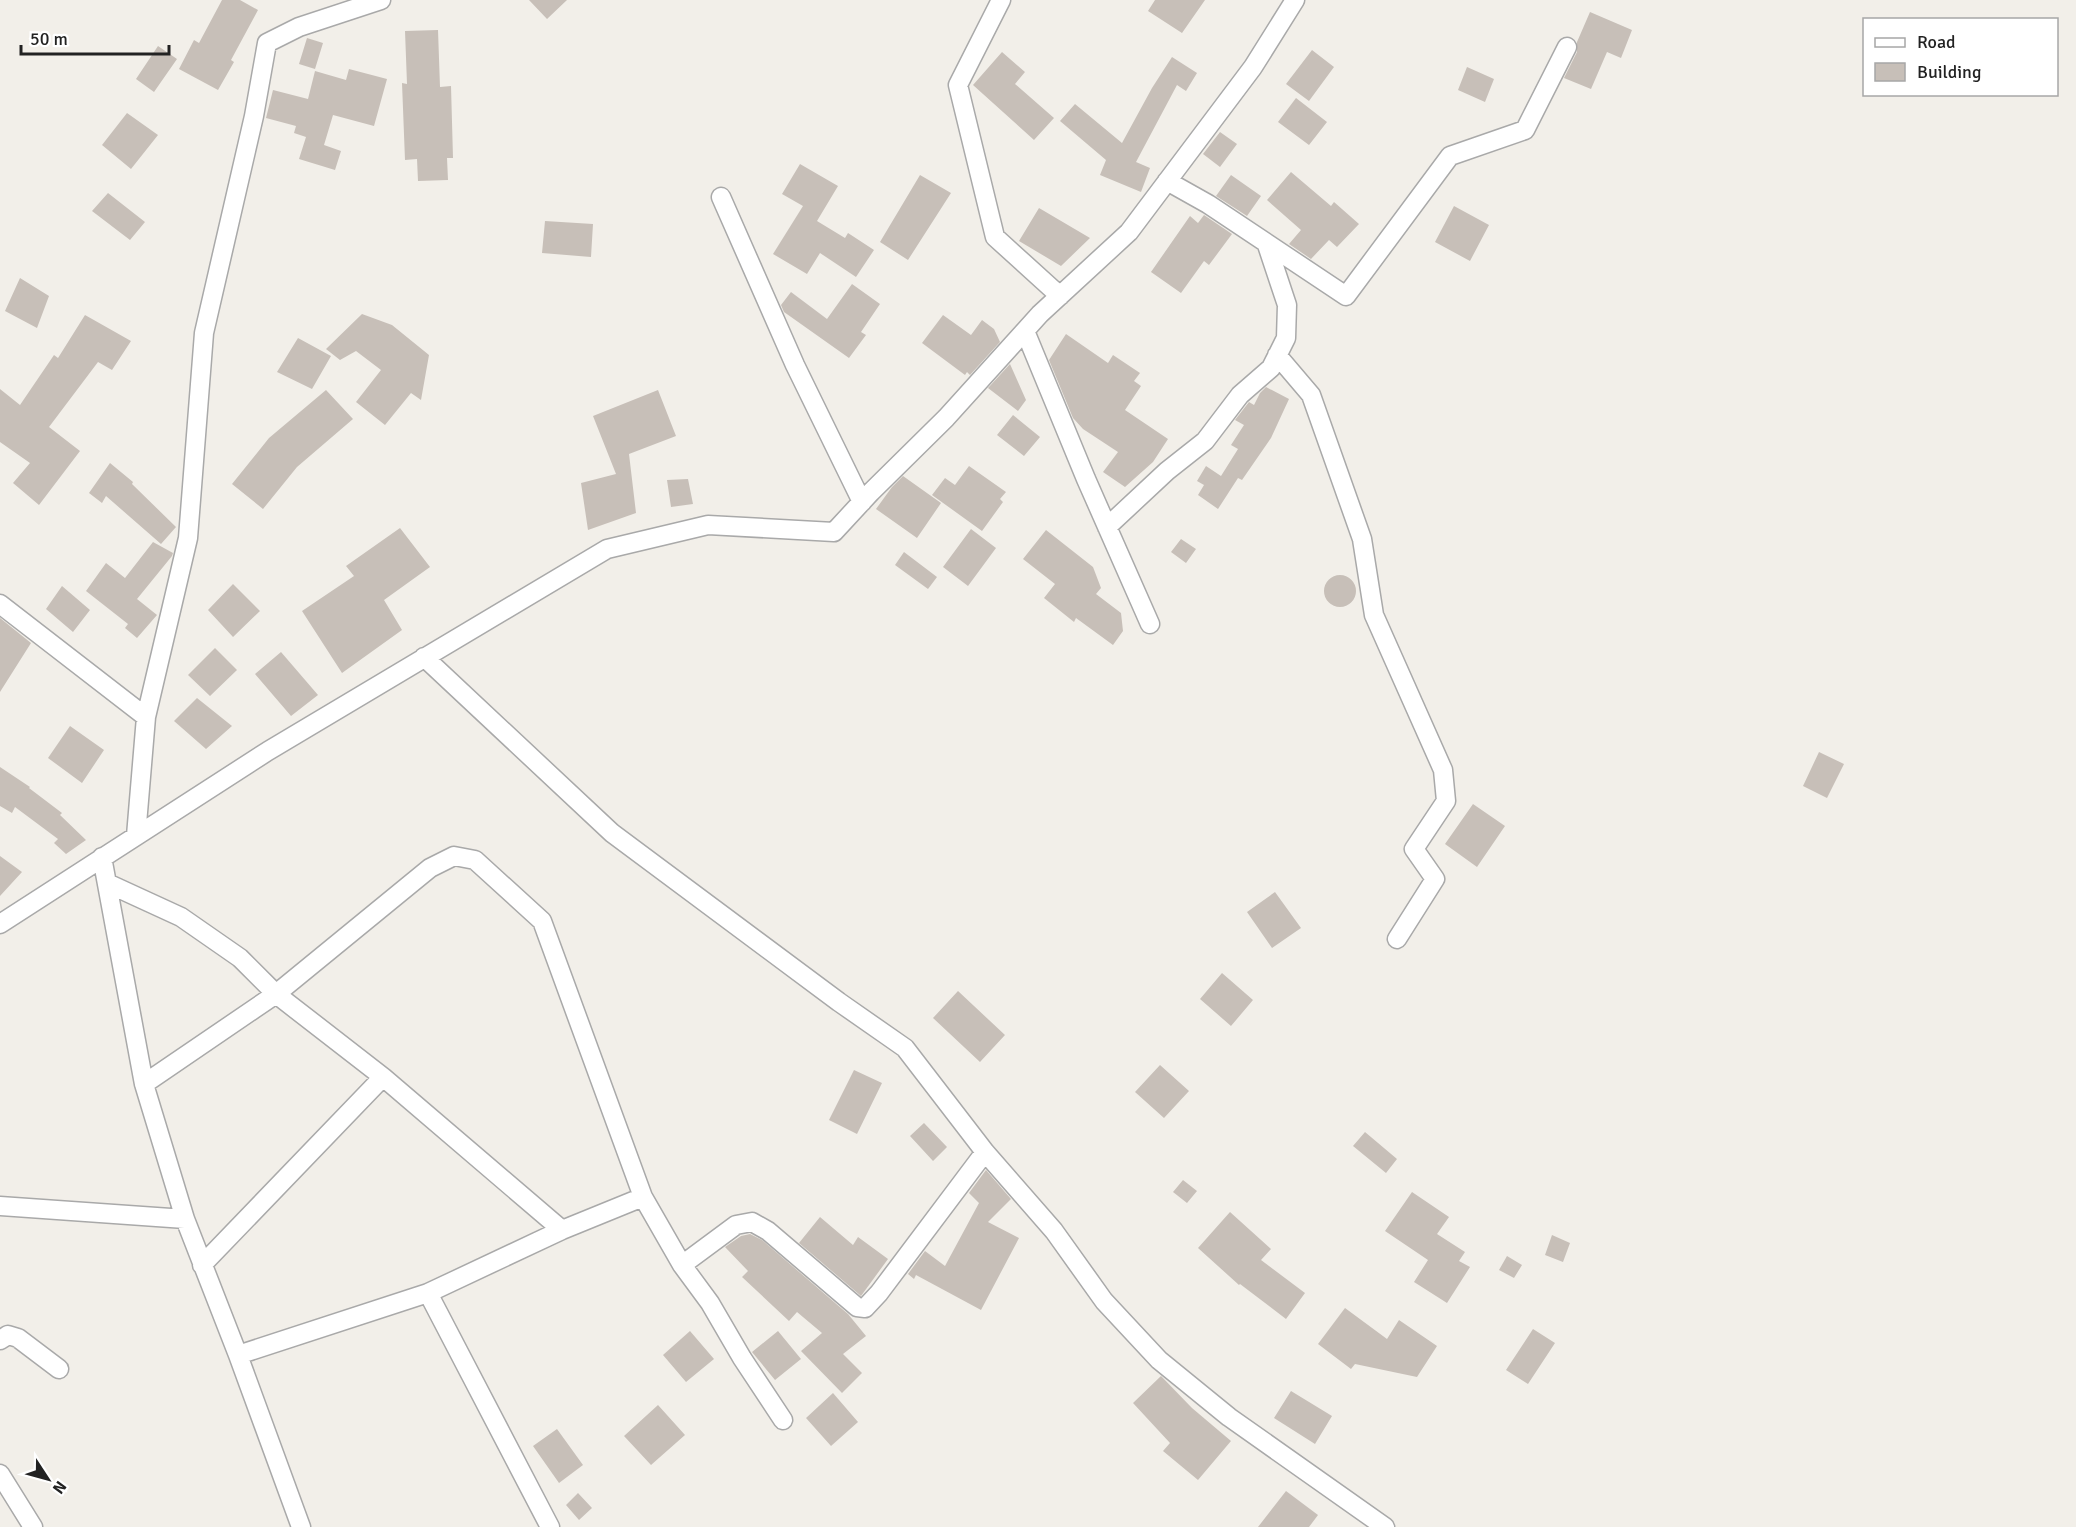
<svg xmlns="http://www.w3.org/2000/svg" width="2076" height="1527" viewBox="0 0 2076 1527" font-family="Signika,sans-serif">
<rect width="100%" height="100%" fill="#f2efe9"/>
<!-- building -->
<path fill="#c7bfb8" d="M 222,0 L 240,0 L 258,10 L 231,60 L 234,62 L 218,90 L 179,69 L 194,40 L 199,43 Z
M 529,0 L 567,0 L 547,19 Z
M 1155,0 L 1205,0 L 1182,33 L 1148,11 Z
M 1590,12 L 1632,30 L 1621,58 L 1607,52 L 1591,89 L 1564,78 L 1577,52 L 1577,42 Z
M 438,30 L 440,87 L 451,86 L 453,158 L 447,158 L 448,180 L 418,181 L 417,159 L 405,160 L 402,83 L 407,84 L 405,31 Z
M 307,38 L 323,43 L 315,69 L 299,64 Z
M 158,46 L 177,59 L 154,92 L 136,79 Z
M 1312,50 L 1334,67 L 1309,101 L 1286,84 Z
M 1002,52 L 1025,72 L 1015,84 L 1054,118 L 1034,140 L 973,85 Z
M 1172,57 L 1197,73 L 1186,91 L 1177,85 L 1136,162 L 1150,168 L 1141,192 L 1100,175 L 1106,160 L 1060,121 L 1075,104 L 1122,143 L 1152,88 Z
M 1467,67 L 1494,79 L 1485,102 L 1458,90 Z
M 349,69 L 387,79 L 374,126 L 333,115 L 324,145 L 341,151 L 335,170 L 299,159 L 306,137 L 294,133 L 296,126 L 266,118 L 273,90 L 308,99 L 315,71 L 346,80 Z
M 1296,98 L 1327,122 L 1309,145 L 1278,122 Z
M 127,113 L 158,135 L 131,169 L 102,145 Z
M 1220,132 L 1237,144 L 1220,167 L 1203,154 Z
M 800,164 L 838,186 L 817,221 L 845,238 L 848,233 L 874,250 L 856,277 L 820,253 L 807,274 L 773,254 L 803,206 L 782,194 Z
M 1291,172 L 1331,206 L 1334,202 L 1359,224 L 1337,247 L 1329,240 L 1311,259 L 1289,244 L 1301,230 L 1267,200 Z
M 920,175 L 951,193 L 908,260 L 880,242 Z
M 1231,175 L 1261,196 L 1247,216 L 1216,196 Z
M 108,193 L 145,222 L 130,240 L 92,211 Z
M 1454,206 L 1489,225 L 1470,261 L 1435,242 Z
M 1039,208 L 1090,238 L 1061,266 L 1019,241 Z
M 1204,215 L 1232,234 L 1209,265 L 1204,261 L 1181,293 L 1151,272 L 1190,216 L 1198,223 Z
M 545,221 L 593,224 L 591,257 L 542,253 Z
M 20,278 L 49,296 L 37,328 L 5,311 Z
M 852,284 L 880,304 L 861,332 L 866,335 L 849,358 L 784,312 L 781,305 L 791,292 L 827,319 Z
M 362,314 L 392,325 L 429,355 L 421,400 L 411,393 L 385,425 L 356,402 L 381,370 L 356,351 L 340,360 L 326,349 Z
M 85,315 L 131,341 L 112,370 L 98,362 L 49,427 L 80,451 L 39,505 L 13,483 L 30,463 L 0,442 L 0,389 L 20,405 L 54,355 L 58,358 Z
M 943,315 L 971,335 L 982,320 L 994,329 L 1000,342 L 970,375 L 967,372 L 965,375 L 922,343 Z
M 1066,334 L 1108,363 L 1113,355 L 1140,373 L 1134,381 L 1141,386 L 1125,410 L 1168,439 L 1153,462 L 1125,487 L 1103,472 L 1118,452 L 1083,429 L 1073,418 L 1049,360 Z
M 298,338 L 331,356 L 312,389 L 277,372 Z
M 1010,364 L 1026,400 L 1018,411 L 988,388 Z
M 1266,387 L 1289,399 L 1271,438 L 1242,480 L 1238,478 L 1218,509 L 1198,495 L 1204,485 L 1197,481 L 1206,466 L 1221,476 L 1238,449 L 1231,445 L 1244,425 L 1235,420 L 1249,402 L 1254,405 L 1260,393 Z
M 326,390 L 353,419 L 297,467 L 263,509 L 232,484 L 269,438 Z
M 658,390 L 676,436 L 629,454 L 636,513 L 588,530 L 581,483 L 616,474 L 593,416 Z
M 1013,415 L 1040,437 L 1024,456 L 997,435 Z
M 110,463 L 133,482 L 132,484 L 176,527 L 161,544 L 106,496 L 102,503 L 89,493 Z
M 969,466 L 1006,492 L 1000,499 L 1003,502 L 982,531 L 932,495 L 945,478 L 955,485 Z
M 903,476 L 941,503 L 917,538 L 876,509 L 892,487 Z
M 688,479 L 693,504 L 671,507 L 667,480 Z
M 400,528 L 430,567 L 384,600 L 402,630 L 342,673 L 302,611 L 354,576 L 346,566 Z
M 971,529 L 996,548 L 968,586 L 943,567 Z
M 1046,530 L 1093,567 L 1101,588 L 1096,594 L 1121,613 L 1123,631 L 1113,645 L 1076,618 L 1074,622 L 1044,598 L 1055,584 L 1023,559 Z
M 1181,539 L 1196,549 L 1186,563 L 1171,552 Z
M 153,542 L 173,553 L 172,556 L 137,599 L 157,615 L 137,638 L 125,628 L 128,624 L 86,591 L 106,563 L 125,578 Z
M 904,552 L 937,577 L 928,589 L 895,565 Z
M1324 591a16 16 0 1 1 32 0a16 16 0 1 1-32 0Z
M 233,584 L 260,611 L 233,637 L 208,610 Z
M 62,586 L 90,610 L 73,632 L 46,609 Z
M 0,618 L 31,643 L 0,692 Z
M 215,648 L 237,670 L 210,696 L 188,675 Z
M 281,652 L 318,695 L 291,716 L 255,674 Z
M 197,698 L 232,726 L 206,749 L 174,721 Z
M 70,726 L 104,750 L 82,783 L 48,758 Z
M 1819,752 L 1844,764 L 1827,798 L 1803,786 Z
M 0,767 L 30,787 L 29,788 L 62,813 L 60,815 L 86,840 L 66,854 L 54,843 L 58,839 L 15,807 L 12,813 L 0,806 Z
M 1473,804 L 1505,826 L 1477,867 L 1445,844 Z
M 0,856 L 22,872 L 0,896 Z
M 1275,892 L 1301,928 L 1272,948 L 1247,912 Z
M 1222,973 L 1253,1000 L 1231,1026 L 1200,999 Z
M 958,991 L 1005,1035 L 980,1062 L 933,1018 Z
M 1160,1065 L 1189,1091 L 1164,1118 L 1135,1092 Z
M 854,1070 L 882,1083 L 857,1134 L 829,1120 Z
M 924,1123 L 947,1147 L 933,1161 L 910,1136 Z
M 1365,1132 L 1397,1159 L 1386,1173 L 1353,1146 Z
M 986,1170 L 1011,1199 L 988,1222 L 1019,1238 L 981,1310 L 916,1275 L 914,1279 L 908,1274 L 925,1251 L 945,1266 L 979,1203 L 969,1193 Z
M 1183,1180 L 1197,1191 L 1187,1203 L 1173,1192 Z
M 1412,1192 L 1449,1217 L 1437,1234 L 1465,1252 L 1459,1261 L 1470,1267 L 1447,1303 L 1414,1282 L 1428,1260 L 1385,1231 Z
M 1230,1212 L 1271,1249 L 1261,1260 L 1305,1293 L 1286,1319 L 1240,1284 L 1239,1285 L 1198,1248 Z
M 820,1217 L 853,1245 L 858,1237 L 888,1259 L 861,1296 L 799,1243 Z
M 750,1234 L 762,1240 L 848,1314 L 866,1336 L 843,1354 L 862,1373 L 842,1393 L 801,1351 L 822,1333 L 797,1312 L 789,1321 L 742,1277 L 748,1271 L 725,1247 L 741,1236 Z
M 1552,1235 L 1570,1243 L 1563,1262 L 1545,1255 Z
M 1507,1256 L 1522,1265 L 1514,1278 L 1499,1270 Z
M 1345,1308 L 1387,1339 L 1399,1320 L 1437,1346 L 1417,1377 L 1355,1364 L 1351,1369 L 1318,1344 Z
M 1533,1329 L 1555,1343 L 1528,1384 L 1506,1370 Z
M 690,1331 L 714,1359 L 686,1382 L 663,1355 Z
M 778,1331 L 801,1359 L 775,1380 L 752,1352 Z
M 1161,1376 L 1192,1408 L 1231,1441 L 1198,1480 L 1163,1451 L 1170,1443 L 1133,1403 Z
M 1291,1391 L 1332,1416 L 1315,1444 L 1274,1418 Z
M 833,1393 L 858,1422 L 831,1446 L 806,1418 Z
M 658,1405 L 685,1435 L 651,1465 L 624,1436 Z
M 557,1429 L 583,1465 L 559,1483 L 533,1446 Z
M 1286,1491 L 1318,1515 L 1309,1527 L 1258,1527 Z
M 578,1493 L 592,1508 L 579,1520 L 566,1505 Z"/>
<g fill="none" stroke-linecap="round" stroke-linejoin="round">
<defs>
<path id="street" d="M 1001,0 L 958,85 L 995,237 L 1060,296
M 1167,181 L 1208,204 L 1346,296 L 1450,156 L 1525,130 L 1567,47
M 721,197 L 795,365 L 862,502
M 1025,331 L 1086,479 L 1150,624
M 1277,355 L 1311,395 L 1362,539 L 1374,615 L 1443,770 L 1446,801 L 1414,849 L 1435,879 L 1397,939
M 1107,527 L 1167,471 L 1205,441 L 1240,395 L 1271,368 L 1286,338 L 1287,305 L 1267,245
M 0,604 L 146,717
M 424,657 L 612,833 L 839,1002 L 905,1048 L 985,1152 L 1054,1231 L 1104,1301 L 1159,1360 L 1229,1417 L 1385,1527
M 136,836 L 146,717 L 188,538 L 204,333 L 254,116 L 267,43 L 299,27 L 381,0
M 102,857 L 144,1084 L 185,1219 L 238,1355 L 301,1527
M 107,883 L 181,917 L 240,958 L 276,994 L 383,1077 L 562,1230
M 0,924 L 268,751 L 607,549 L 708,525 L 834,532 L 871,492 L 946,418 L 1040,314 L 1129,232 L 1253,67 L 1295,0
M 144,1084 L 276,994 L 430,868 L 454,856 L 475,860 L 542,921 L 643,1197 L 682,1265 L 710,1303 L 742,1358 L 783,1420
M 0,1206 L 185,1219
M 202,1265 L 383,1077
M 682,1265 L 736,1225 L 752,1222 L 768,1231 L 857,1307 L 865,1308 L 879,1293 L 985,1152
M 428,1293 L 550,1527
M 0,1340 L 8,1335 L 18,1338 L 59,1369
M 238,1355 L 428,1293 L 562,1230 L 643,1197
M 0,1474 L 33,1527"/>
</defs>
<!-- street casing -->
<use href="#street" stroke="#a9a9a9" stroke-width="21"/>
<!-- street -->
<use href="#street" stroke="#fff" stroke-width="18"/>
</g>
<!-- legend -->
<rect x="1863" y="18" width="195" height="78" fill="#ffffff" stroke="#a7a7a7" stroke-width="1.5"/>
<rect x="1875" y="38" width="30" height="9" fill="#ffffff" stroke="#a7a7a7" stroke-width="1.5"/>
<text x="1917" y="48" font-size="18" fill="#222222">Road</text>
<rect x="1875" y="63" width="30" height="18" fill="#c7bfb8" stroke="#a7a7a7" stroke-width="1.5"/>
<text x="1917" y="78" font-size="18" fill="#222222">Building</text>
<!-- north arrow -->
<g transform="translate(48 1479) rotate(126)" stroke="#ffffff" stroke-width="4.5" paint-order="stroke">
<path d="M0-4.5L10 22L0 15L-10 22Z" fill="#222222"/>
<text y="-9" font-size="16" font-weight="bold" text-anchor="middle" fill="#222222">N</text>
</g>
<!-- scale -->
<path d="M21 45v9h148v-9" fill="none" stroke="#222222" stroke-width="3"/>
<text x="30" y="45" font-size="18" fill="#222222" stroke="#ffffff" stroke-width="4.5" paint-order="stroke">50 m</text>
</svg>
